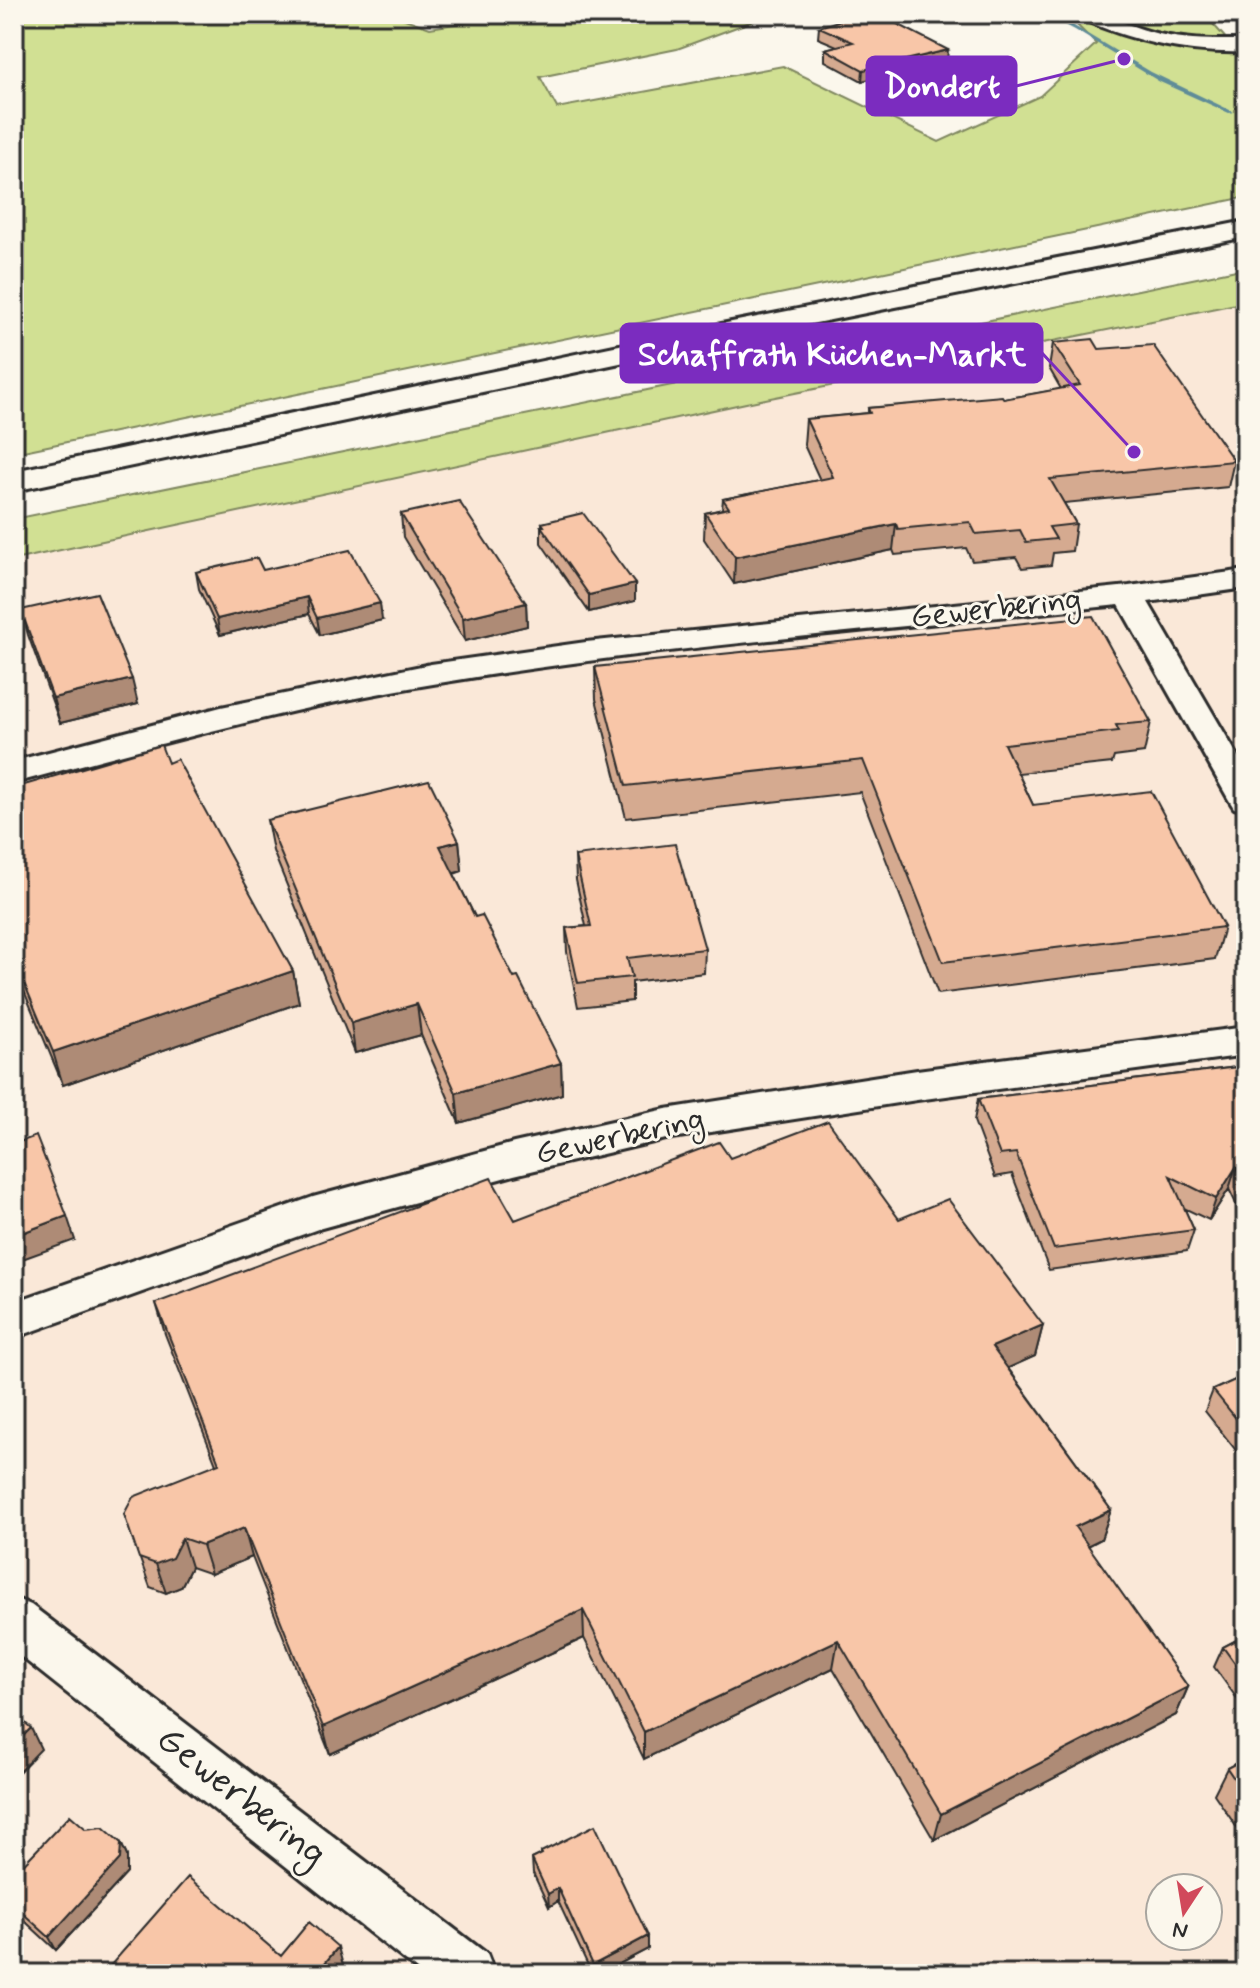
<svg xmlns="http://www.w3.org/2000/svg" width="1260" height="1988" viewBox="0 0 1260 1988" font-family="Mynerve,sans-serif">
<rect width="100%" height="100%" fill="#fbf7ec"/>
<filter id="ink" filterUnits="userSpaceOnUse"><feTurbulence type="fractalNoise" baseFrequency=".0125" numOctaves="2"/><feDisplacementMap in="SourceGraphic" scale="16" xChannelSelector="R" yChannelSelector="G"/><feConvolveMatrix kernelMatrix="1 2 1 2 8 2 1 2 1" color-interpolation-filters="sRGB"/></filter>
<g filter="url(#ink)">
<!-- built -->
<path fill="#fae8d8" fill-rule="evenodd" d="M 1246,302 L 1246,1974 L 14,1974 L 14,560 L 746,403 ZM 1160,1888 L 1208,1888 L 1208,1936 L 1160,1936 Z"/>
<!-- green -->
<path fill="#d1e093" stroke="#7e865f" stroke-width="2" d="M 14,14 L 391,14 L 430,28 L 518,14 L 772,14 L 677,49 L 540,77 L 557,108 L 783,66 L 939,142 L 1040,96 L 1096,44 L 1066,14 L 1204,14 L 1246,61 L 1246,197 L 14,453 Z
M 1246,268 L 1246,302 L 746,403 L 14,560 L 14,519 Z"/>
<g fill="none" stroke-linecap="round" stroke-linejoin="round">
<!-- stream -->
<path fill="#5f8c98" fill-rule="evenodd" d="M 1044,14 L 1051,14 L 1069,23 L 1151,72 L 1234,112 L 1229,113 L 1160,82 L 1075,30 Z"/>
<defs>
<path id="minor" d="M 1076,14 C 1110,14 1127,26 1159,34 C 1188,41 1217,40 1246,40 L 1246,52 C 1186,54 1134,42 1079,18 Z
M 1246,570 L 1246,588 L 1148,602 L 1246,770 L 1246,811 L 1234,808 L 1229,800 L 1119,605 C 891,629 660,646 433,684 C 291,707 153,746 14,783 L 14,761 L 221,707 L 431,664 L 586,642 L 1129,586 Z
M 1246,1027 L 1246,1055 L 917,1100 L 666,1139 L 514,1175 L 318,1229 L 14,1338 L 14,1302 L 313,1197 L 514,1143 L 666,1109 L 917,1070 Z
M 14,1598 L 31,1605 L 487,1954 L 495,1974 L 422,1974 L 14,1651 Z"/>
<path id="secondary" d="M 1246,221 L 1246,237 L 696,347 L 14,491 L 14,471 L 696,329 Z"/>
</defs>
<!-- minor casing -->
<use href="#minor" stroke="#2b2b2b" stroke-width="6"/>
<!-- secondary casing -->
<use href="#secondary" stroke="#2b2b2b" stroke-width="6"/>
<!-- minor -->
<use href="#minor" fill="#fbf7ec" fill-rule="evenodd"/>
<!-- secondary -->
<use href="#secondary" fill="#fbf7ec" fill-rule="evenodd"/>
</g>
<!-- wall -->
<path fill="#d5aa90" stroke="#2b2b2b" stroke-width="2" d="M 819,27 L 947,61 L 862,81 L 825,61 L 825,49 L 837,46 L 818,38 Z
M 1053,343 L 1099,349 L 1234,461 L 1228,487 L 1064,503 L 1076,524 L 1072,551 L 1053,553 L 1051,565 L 1022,568 L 1016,557 L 972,561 L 966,548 L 895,555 L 893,550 L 734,584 L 704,539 L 705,513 L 722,509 L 723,499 L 820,480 L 804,445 L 806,419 L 868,413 L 868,408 L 1004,399 L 1061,389 L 1049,368 Z
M 401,514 L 526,603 L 527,626 L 465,641 L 403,537 Z
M 542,523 L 635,584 L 635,601 L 589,612 L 541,543 L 541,526 L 542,526 Z
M 263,570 L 382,620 L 320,635 L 309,614 L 220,635 L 199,589 L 196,572 Z
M 21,610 L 138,704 L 60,723 L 28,635 Z
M 595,667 L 1151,722 L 1144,753 L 1114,757 L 1112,763 L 1018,773 L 1033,805 L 1224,927 L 1215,959 L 938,994 L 860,792 L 626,818 L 596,699 Z
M 168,763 L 293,971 L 299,1003 L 63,1085 L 14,967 L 14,788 Z
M 267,820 L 459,841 L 462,871 L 454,874 L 475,917 L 514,978 L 561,1063 L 562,1094 L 459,1123 L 421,1035 L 355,1053 L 273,851 Z
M 575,856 L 705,949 L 704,973 L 632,982 L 632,1001 L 578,1007 L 567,952 L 566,928 L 586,926 L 576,880 Z
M 1246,1066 L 1246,1215 L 1242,1216 L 1229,1189 L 1209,1220 L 1184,1208 L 1194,1230 L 1187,1251 L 1049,1270 L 1012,1174 L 995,1177 L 974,1121 L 978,1099 Z
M 730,1158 L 899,1219 L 1043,1325 L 1035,1356 L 1008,1368 L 1111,1510 L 1101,1539 L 1088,1546 L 1188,1687 L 1176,1715 L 934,1840 L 833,1668 L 644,1759 L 584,1638 L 330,1754 L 252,1557 L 211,1574 L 191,1567 L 181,1587 L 166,1593 L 150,1587 L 124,1514 L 216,1464 L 165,1334 L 156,1303 L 515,1220 Z
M 1246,1375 L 1246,1463 L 1205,1411 L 1213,1390 Z
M 1246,1635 L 1246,1707 L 1244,1708 L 1214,1667 L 1223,1647 Z
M 1246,1758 L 1246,1841 L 1214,1794 L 1227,1768 Z
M 86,1829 L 121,1843 L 127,1856 L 127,1873 L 56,1950 L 14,1911 L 14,1874 Z
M 541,1852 L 648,1936 L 648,1949 L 600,1974 L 592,1974 L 558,1901 L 549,1907 L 533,1873 L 532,1859 L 541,1855 Z"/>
<!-- shaded-wall -->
<path fill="#ae8b76" stroke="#2b2b2b" stroke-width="2" d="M 948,50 L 947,61 L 862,81 L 863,70 Z
M 896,524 L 893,550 L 734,584 L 735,557 Z
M 635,584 L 635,601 L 589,612 L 589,595 Z
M 307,597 L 309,614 L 220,635 L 217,619 Z
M 380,603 L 382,620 L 320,635 L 317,618 Z
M 526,603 L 527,626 L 465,641 L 463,618 Z
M 132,679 L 138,704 L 60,723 L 53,698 Z
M 459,841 L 462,871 L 443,876 L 440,846 Z
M 293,971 L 299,1003 L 63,1085 L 53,1052 Z
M 417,1004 L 421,1035 L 355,1053 L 351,1023 Z
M 561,1063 L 562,1094 L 459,1123 L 456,1093 Z
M 1236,1167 L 1229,1189 L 1209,1220 L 1216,1199 Z
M 67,1216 L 75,1240 L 14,1262 L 14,1236 Z
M 1043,1325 L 1035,1356 L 986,1378 L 992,1347 Z
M 1111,1510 L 1101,1539 L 1066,1556 L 1075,1527 Z
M 244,1528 L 252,1557 L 211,1574 L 202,1545 Z
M 182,1538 L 191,1567 L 181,1587 L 166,1593 L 156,1564 Z
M 583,1610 L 584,1638 L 330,1754 L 323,1727 Z
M 838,1640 L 833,1668 L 644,1759 L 644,1732 Z
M 1188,1687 L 1176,1715 L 934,1840 L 941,1814 Z
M 31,1728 L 41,1749 L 14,1777 L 14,1745 Z
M 121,1843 L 127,1856 L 127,1873 L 56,1950 L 49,1937 Z
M 558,1888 L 558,1901 L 549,1907 L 548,1894 Z
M 648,1936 L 648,1949 L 600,1974 L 593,1974 L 593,1965 Z
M 338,1947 L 344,1969 L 341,1974 L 316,1974 Z"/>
<!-- building -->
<path fill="#f8c6a8" stroke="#2b2b2b" stroke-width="2" d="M 860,14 L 878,14 L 948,50 L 863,70 L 825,49 L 853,42 L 819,27 Z
M 1093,339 L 1099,349 L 1153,345 L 1234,461 L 1050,479 L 1076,524 L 1049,527 L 1056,539 L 1026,542 L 1020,530 L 976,534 L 970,522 L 898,529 L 896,524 L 735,557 L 705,513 L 729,508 L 723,499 L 833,477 L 806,419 L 870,413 L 868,408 L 1002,396 L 1004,399 L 1080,385 L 1053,343 Z
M 459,501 L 526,603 L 463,618 L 401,514 Z
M 583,513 L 635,584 L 589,595 L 541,526 L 544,526 L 542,523 Z
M 350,550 L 380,603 L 317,618 L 307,597 L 217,619 L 196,572 L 257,558 L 263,570 Z
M 97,593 L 132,679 L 53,698 L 21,610 Z
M 1093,616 L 1151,722 L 1116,725 L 1119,731 L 1004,744 L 1033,805 L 1151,791 L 1224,927 L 943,962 L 863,760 L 626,786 L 595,667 Z
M 161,745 L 168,763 L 177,759 L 293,971 L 53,1052 L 14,959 L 14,788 Z
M 429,780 L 459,841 L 440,846 L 475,917 L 482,915 L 514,978 L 518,977 L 561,1063 L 456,1093 L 417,1004 L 351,1023 L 267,820 Z
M 675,844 L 705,949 L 627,958 L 632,977 L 578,983 L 566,928 L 591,926 L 575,856 Z
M 1246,1066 L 1246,1188 L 1236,1167 L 1216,1199 L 1170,1176 L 1194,1230 L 1054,1249 L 1016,1153 L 1000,1155 L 978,1099 Z
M 828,1121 L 899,1219 L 948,1199 L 1043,1325 L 992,1347 L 1111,1510 L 1075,1527 L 1188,1687 L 941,1814 L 838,1640 L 644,1732 L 583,1610 L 323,1727 L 244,1528 L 202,1545 L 182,1538 L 172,1558 L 156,1564 L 139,1558 L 124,1514 L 133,1497 L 219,1463 L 156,1303 L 491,1178 L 515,1220 L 719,1142 L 730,1158 Z
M 36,1136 L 67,1216 L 14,1236 L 14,1144 Z
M 1246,1375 L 1246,1431 L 1213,1390 Z
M 1246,1635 L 1246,1679 L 1223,1647 Z
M 14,1713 L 31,1728 L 14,1745 Z
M 1246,1758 L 1246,1796 L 1227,1768 Z
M 70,1815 L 86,1829 L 103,1827 L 121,1843 L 120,1859 L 49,1937 L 14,1905 L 14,1874 Z
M 595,1825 L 648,1936 L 593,1965 L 558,1888 L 548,1894 L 532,1859 L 542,1854 L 541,1852 Z
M 188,1877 L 281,1956 L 309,1922 L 338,1947 L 316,1974 L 103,1974 Z"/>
</g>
<g text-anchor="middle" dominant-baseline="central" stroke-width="6" stroke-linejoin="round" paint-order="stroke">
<!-- street labels -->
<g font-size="32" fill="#2b2b2b" stroke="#fbf7ec">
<text transform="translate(996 609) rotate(-6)">Gewerbering</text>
<text transform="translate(620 1137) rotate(-12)">Gewerbering</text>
</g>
<!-- near-street labels -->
<g font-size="38" fill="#2b2b2b" stroke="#fbf7ec">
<text transform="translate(241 1797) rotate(38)">Gewerbering</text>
</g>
</g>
<!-- callouts -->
<path fill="none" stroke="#7b2cbf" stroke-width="3" d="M1124 59L1016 86M1134 452L1042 353"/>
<g fill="#7b2cbf" stroke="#fbf7ec" stroke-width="3">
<circle cx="1124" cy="59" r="8"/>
<circle cx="1134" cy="452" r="8"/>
</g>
<g fill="#7b2cbf" stroke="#7b2cbf" stroke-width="3">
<rect x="867" y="57" width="149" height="58" rx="8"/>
<rect x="621" y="324" width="421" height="58" rx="8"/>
</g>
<g font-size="34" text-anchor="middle" font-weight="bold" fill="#fff">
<text x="942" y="97">Dondert</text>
<text x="832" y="365">Schaffrath Küchen-Markt</text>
</g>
<!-- margin -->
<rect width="1260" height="1988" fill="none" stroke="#fbf7ec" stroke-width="48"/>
<rect x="24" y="24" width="1212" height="1940" fill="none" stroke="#2b2b2b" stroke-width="3" filter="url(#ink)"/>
<!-- north arrow -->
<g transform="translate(1184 1912) rotate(192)"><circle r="38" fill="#fbf7ec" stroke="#a8a59f" stroke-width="2"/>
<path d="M0-6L14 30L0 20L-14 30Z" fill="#d1495b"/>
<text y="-12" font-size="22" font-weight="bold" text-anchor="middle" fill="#2b2b2b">N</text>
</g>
</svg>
